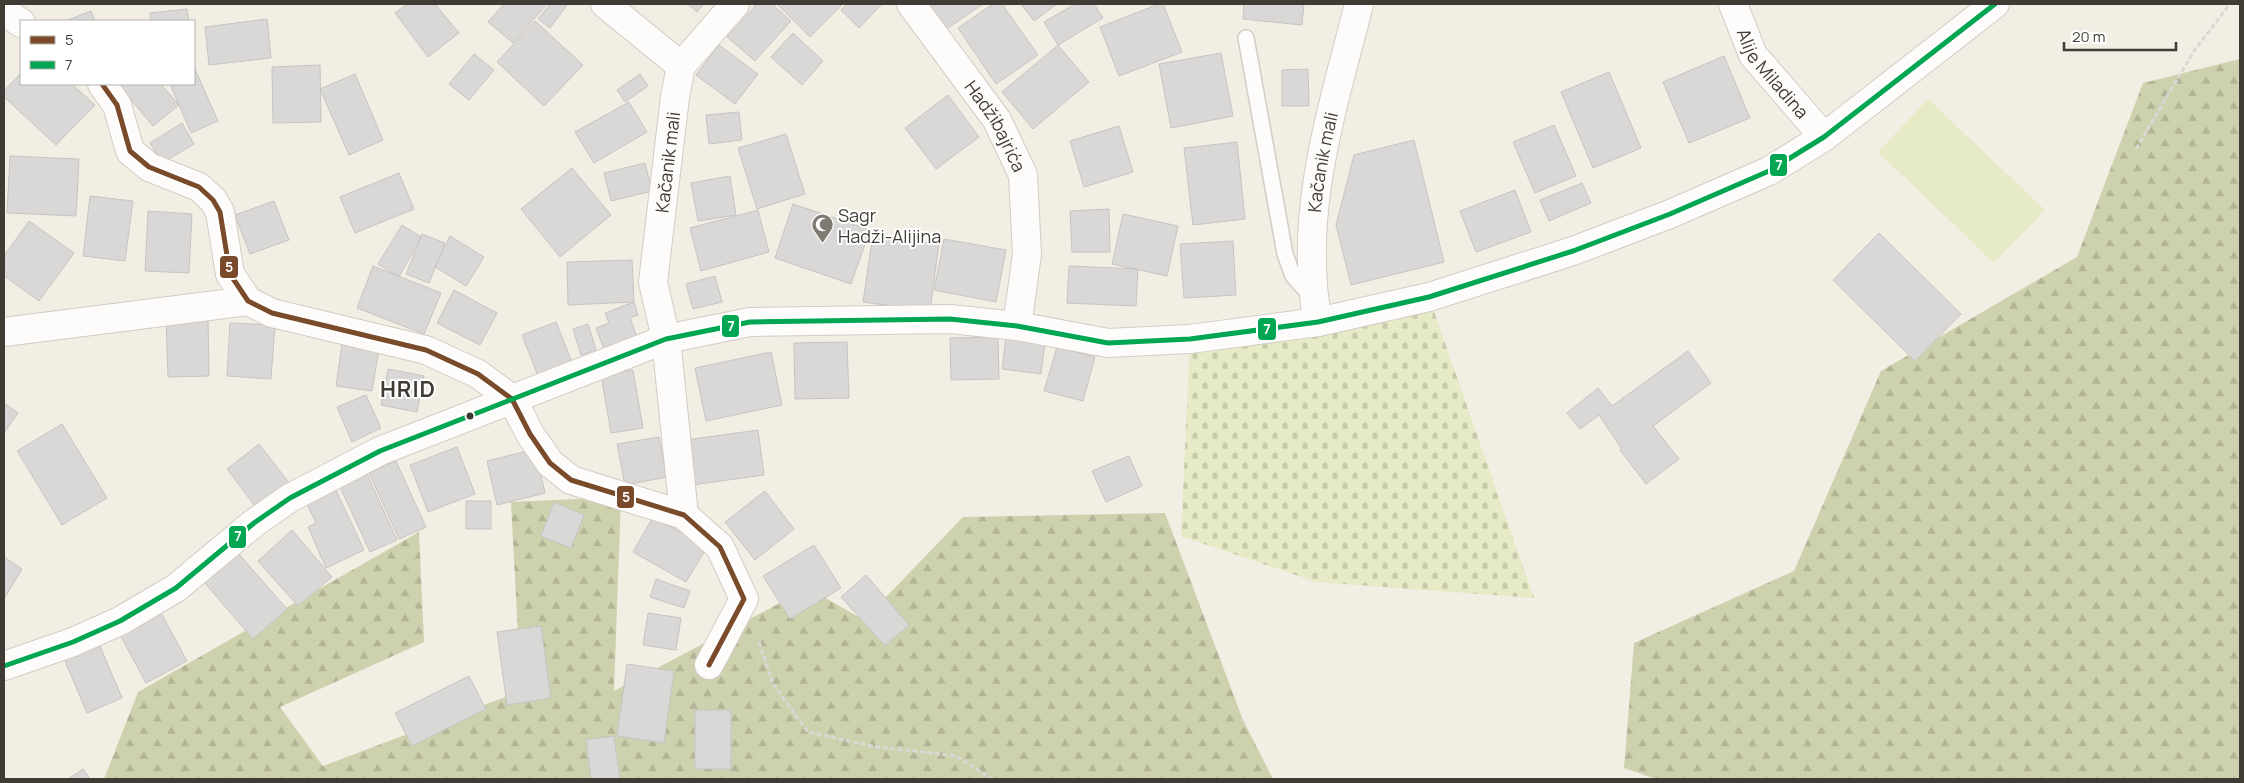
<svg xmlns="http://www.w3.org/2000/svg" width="2244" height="783" viewBox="0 0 2244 783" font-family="Manrope,sans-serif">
<defs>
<pattern id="forest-firs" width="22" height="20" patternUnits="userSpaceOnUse" patternTransform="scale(1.25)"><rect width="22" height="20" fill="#ced1ae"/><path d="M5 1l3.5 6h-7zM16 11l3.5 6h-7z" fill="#b2b496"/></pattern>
<pattern id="cemetery-stones" width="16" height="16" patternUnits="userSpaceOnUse" patternTransform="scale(1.25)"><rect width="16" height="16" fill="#e6eac6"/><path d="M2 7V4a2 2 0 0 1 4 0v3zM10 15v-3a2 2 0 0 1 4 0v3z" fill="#c6caab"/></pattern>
</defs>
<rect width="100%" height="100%" fill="#f3eee4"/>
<!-- green -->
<path fill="#e6eac6" d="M 1928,99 L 2045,210 L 1994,263 L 1878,152 Z"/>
<!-- forest -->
<path fill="url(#forest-firs)" d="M 2240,59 L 2240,779 L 1656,779 L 1624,768 L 1634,643 L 1794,571 L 1881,371 L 2077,257 L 2143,83 Z
M 621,497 L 614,691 L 808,588 L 864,620 L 963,517 L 1165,513 L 1243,720 L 1273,779 L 104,779 L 138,692 L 419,532 L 424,642 L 280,707 L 323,766 L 521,691 L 511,502 Z"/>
<!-- cemetery -->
<path fill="url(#cemetery-stones)" d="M 1429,297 L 1534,598 L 1316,582 L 1181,536 L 1190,339 Z"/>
<!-- building -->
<path fill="#dad8d7" stroke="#c6c4c3" d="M 407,4 L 435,4 L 459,33 L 428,57 L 395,13 Z
M 504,4 L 547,4 L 513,43 L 488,22 Z
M 550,4 L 568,4 L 550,28 L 538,19 Z
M 688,4 L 704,4 L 697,12 Z
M 757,4 L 772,4 L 791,21 L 755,61 L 727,37 Z
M 777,4 L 839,4 L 841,6 L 810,37 Z
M 847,4 L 882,4 L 859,28 L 841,10 Z
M 933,4 L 983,4 L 945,30 L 929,6 Z
M 993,4 L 1002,4 L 1038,55 L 996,84 L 958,28 Z
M 1021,4 L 1057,4 L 1034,21 Z
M 1075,4 L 1094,4 L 1103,18 L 1058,45 L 1044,22 Z
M 1159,4 L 1163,4 L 1182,52 L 1119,76 L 1100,27 Z
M 1244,4 L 1304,4 L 1302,25 L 1243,19 Z
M 187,9 L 189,21 L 151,21 L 150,13 Z
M 91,11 L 95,21 L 68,21 L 68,20 Z
M 267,19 L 271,58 L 209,65 L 205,27 Z
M 535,21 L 583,65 L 544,106 L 497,62 Z
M 793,33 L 823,61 L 802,85 L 771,57 Z
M 719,45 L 758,74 L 735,104 L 696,75 Z
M 1058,45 L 1089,82 L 1033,129 L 1002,92 Z
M 1221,53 L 1233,116 L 1171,128 L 1159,64 Z
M 474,54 L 494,70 L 469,100 L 449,84 Z
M 1724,56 L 1750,118 L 1689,143 L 1663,82 Z
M 320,65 L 321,122 L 273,123 L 272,67 Z
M 194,67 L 218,121 L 191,133 L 170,84 L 194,84 Z
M 1308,69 L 1309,106 L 1282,106 L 1282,70 Z
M 1609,72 L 1641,148 L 1593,168 L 1561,92 Z
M 21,73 L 21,84 L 72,84 L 95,105 L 56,145 L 4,97 L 4,91 Z
M 355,74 L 383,140 L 349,155 L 320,89 Z
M 640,74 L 648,86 L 625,102 L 617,90 Z
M 118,84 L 161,84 L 179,105 L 153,126 Z
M 948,95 L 979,137 L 936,169 L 905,128 Z
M 629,102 L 647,132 L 594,163 L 575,132 Z
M 739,112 L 742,140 L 709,144 L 706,115 Z
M 182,123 L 194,144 L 162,163 L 150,143 Z
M 1554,125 L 1576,176 L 1535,193 L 1513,142 Z
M 1119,126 L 1133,172 L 1084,187 L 1070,141 Z
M 786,134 L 805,194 L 757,209 L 738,148 Z
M 1414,140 L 1444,262 L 1351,285 L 1336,225 L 1354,155 Z
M 1237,142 L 1245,219 L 1193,225 L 1184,148 Z
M 10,156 L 79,159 L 76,216 L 7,213 Z
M 645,163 L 652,191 L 611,201 L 604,173 Z
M 572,168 L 611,215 L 560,257 L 521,209 Z
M 399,173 L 414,209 L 355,233 L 340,197 Z
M 730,176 L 736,215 L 698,221 L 691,183 Z
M 1582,183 L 1591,203 L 1549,221 L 1540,200 Z
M 1515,190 L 1531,232 L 1476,252 L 1460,211 Z
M 90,196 L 133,201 L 125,261 L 83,256 Z
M 274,201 L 289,240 L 250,254 L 235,215 Z
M 793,204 L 870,230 L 851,284 L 775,258 Z
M 1109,209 L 1110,252 L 1072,252 L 1070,211 Z
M 758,210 L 769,252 L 701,271 L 690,228 Z
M 148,211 L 192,214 L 189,273 L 145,271 Z
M 1123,214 L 1178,226 L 1167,276 L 1112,264 Z
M 29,221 L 74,253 L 39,301 L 4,276 L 4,256 Z
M 402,225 L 421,237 L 399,277 L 378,264 Z
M 1879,233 L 1961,314 L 1915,361 L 1833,280 Z
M 422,234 L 445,243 L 429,283 L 406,274 Z
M 873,234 L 939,244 L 930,311 L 863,302 Z
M 450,236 L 484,257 L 466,286 L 435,267 Z
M 944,239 L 1006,250 L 996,302 L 934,290 Z
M 1233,241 L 1236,295 L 1184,298 L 1180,244 Z
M 632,260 L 634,302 L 568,305 L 567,262 Z
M 373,266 L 441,293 L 424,334 L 357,308 Z
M 1069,266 L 1138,269 L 1136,306 L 1067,303 Z
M 715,276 L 722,302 L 693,309 L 686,284 Z
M 454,290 L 497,313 L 480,345 L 437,323 Z
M 634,302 L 638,315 L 630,318 L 637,337 L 604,349 L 596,328 L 609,323 L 605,313 Z
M 208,317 L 209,376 L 168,377 L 166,318 Z
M 556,322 L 572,362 L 538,376 L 522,335 Z
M 230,323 L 275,325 L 271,379 L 227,376 Z
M 588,324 L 596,350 L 581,355 L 573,329 Z
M 998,337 L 999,379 L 951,380 L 950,338 Z
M 1006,337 L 1045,342 L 1041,374 L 1002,369 Z
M 847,342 L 849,398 L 795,399 L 794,343 Z
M 342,344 L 379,349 L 372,391 L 336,386 Z
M 1057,347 L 1095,357 L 1083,401 L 1044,391 Z
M 1688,351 L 1711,383 L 1653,426 L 1679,459 L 1646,484 L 1620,450 L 1621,448 L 1599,415 L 1580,429 L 1567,413 L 1598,388 L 1612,406 Z
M 771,352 L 782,405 L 706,421 L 695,368 Z
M 388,369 L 424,376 L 417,412 L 381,405 Z
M 633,370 L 643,428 L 611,433 L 601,375 Z
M 366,395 L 381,428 L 352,442 L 337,407 Z
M 4,403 L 18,413 L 4,433 Z
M 62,424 L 107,498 L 62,525 L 17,451 Z
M 758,430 L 764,475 L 692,485 L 686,440 Z
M 659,437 L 667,477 L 625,485 L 617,444 Z
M 259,444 L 290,484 L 257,509 L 227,469 Z
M 457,447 L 475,494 L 428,512 L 410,465 Z
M 535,449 L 545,493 L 497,505 L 487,461 Z
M 1129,456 L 1142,486 L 1106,502 L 1092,471 Z
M 396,461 L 426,527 L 399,539 L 369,473 Z
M 367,474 L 397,540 L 370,552 L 340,487 Z
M 334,486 L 364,550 L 326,568 L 308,527 L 316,523 L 305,500 Z
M 765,491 L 794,529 L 755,560 L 725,522 Z
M 466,501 L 491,501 L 491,529 L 466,529 Z
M 554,502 L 584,515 L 571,548 L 541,536 Z
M 653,517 L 707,547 L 686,582 L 633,552 Z
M 292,530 L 332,577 L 298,606 L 258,561 Z
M 814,545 L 841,588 L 790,619 L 763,576 Z
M 238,553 L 287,609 L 253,639 L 204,582 Z
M 4,557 L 22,569 L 4,599 Z
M 866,575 L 909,625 L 885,646 L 841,597 Z
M 656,579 L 690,591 L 684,608 L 650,597 Z
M 160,611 L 187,661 L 146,683 L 119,633 Z
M 648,613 L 681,618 L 676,650 L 643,645 Z
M 541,626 L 551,698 L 507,705 L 497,632 Z
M 97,639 L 122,698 L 87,713 L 62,654 Z
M 627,664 L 674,671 L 664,743 L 617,736 Z
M 469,676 L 486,709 L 412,746 L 395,713 Z
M 695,710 L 731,710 L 731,769 L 695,769 Z
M 614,736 L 620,779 L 591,779 L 586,740 Z
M 83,769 L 90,779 L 68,779 Z"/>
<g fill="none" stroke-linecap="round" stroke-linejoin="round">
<defs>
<path id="service" d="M 1246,38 L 1285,254 L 1293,276 L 1312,297"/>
<g id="minor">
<path d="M 605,4 L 681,66"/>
<path id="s1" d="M 911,4 L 997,120 L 1023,175 L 1027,254 L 1017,326"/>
<path id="s2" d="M 1733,4 L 1753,55 L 1824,137"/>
<path d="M 4,11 L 21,23"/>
<path d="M 102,84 L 117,105 L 130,151 L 149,167 L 199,187 L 213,200 L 220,212 L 230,274 L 248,301 L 272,313 L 426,350 L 478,374 L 512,399 L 530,434 L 550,463 L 571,480 L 684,515 L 720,547 L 744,599 L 709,665"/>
<path id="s3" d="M 1318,322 C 1297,214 1333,108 1359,4"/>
<path d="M 4,332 L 248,301"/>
<path id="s4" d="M 684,515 L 666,339 L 653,282 L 675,97 L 681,66 L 735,4"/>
<path d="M 4,666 L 73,642 L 120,621 L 176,588 L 254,523 L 290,498 L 380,451 L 666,339 L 750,322 L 950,319 L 1017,326 L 1108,343 L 1190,339 L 1318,322 L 1429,297 L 1573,251 L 1670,214 L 1769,171 L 1824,137 L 1995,4"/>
</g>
</defs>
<!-- service casing -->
<use href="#service" stroke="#d1ccc5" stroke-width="18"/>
<!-- minor casing -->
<use href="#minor" stroke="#d1ccc5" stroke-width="30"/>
<!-- path -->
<path stroke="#dad8d5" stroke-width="3" stroke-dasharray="5 2.5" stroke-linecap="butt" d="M 2136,149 L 2194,51 L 2230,4
M 759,642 L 773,684 L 808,732 L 872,746 L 956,756 L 992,779"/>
<!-- service -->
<use href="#service" stroke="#fdfcfb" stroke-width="15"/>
<!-- minor -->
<use href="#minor" stroke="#fdfcfb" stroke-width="28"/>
<defs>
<path id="bus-1" d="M 102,84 L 117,105 L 130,151 L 149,167 L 199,187 L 213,200 L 220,212 L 230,274 L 248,301 L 272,313 L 426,350 L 478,374 L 512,399 L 530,434 L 550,463 L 571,480 L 684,515 L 720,547 L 744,599 L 709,665"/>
<path id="bus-2" d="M 4,666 L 73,642 L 120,621 L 176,588 L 254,523 L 290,498 L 380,451 L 666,339 L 750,322 L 950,319 L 1017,326 L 1108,343 L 1190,339 L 1318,322 L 1429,297 L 1573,251 L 1670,214 L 1769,171 L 1824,137 L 1995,4"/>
</defs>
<!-- bus-1 casing -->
<use href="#bus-1" stroke="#fff" stroke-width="9"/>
<!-- bus-2 casing -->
<use href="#bus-2" stroke="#fff" stroke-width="9"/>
<!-- bus-1 -->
<use href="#bus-1" stroke="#7a4b2a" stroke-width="5"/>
<!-- bus-2 -->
<use href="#bus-2" stroke="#00a651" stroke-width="5"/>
</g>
<!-- icons -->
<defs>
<symbol id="mosque-pin" viewBox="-11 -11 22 30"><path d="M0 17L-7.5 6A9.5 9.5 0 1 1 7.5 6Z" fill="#7f7a72" stroke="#fff"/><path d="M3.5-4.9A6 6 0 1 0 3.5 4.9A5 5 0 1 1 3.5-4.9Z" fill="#fff"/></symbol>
</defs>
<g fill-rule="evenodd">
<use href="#mosque-pin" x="810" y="212" width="25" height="34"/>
</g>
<!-- markers -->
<circle fill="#403c35" stroke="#fff" stroke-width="2" cx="470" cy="416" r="4.5"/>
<g text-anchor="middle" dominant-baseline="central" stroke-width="4" stroke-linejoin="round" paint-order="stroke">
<!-- street labels -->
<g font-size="18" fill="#403c35" stroke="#fff">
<text stroke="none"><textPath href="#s2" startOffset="81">Alije Miladina</textPath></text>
<text stroke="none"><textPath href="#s1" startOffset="149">Hadžibajrića</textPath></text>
<text stroke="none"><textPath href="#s4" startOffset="356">Kačanik mali</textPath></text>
<text stroke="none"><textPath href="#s3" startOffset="161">Kačanik mali</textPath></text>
</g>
<!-- poi labels -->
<g font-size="18" fill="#403c35" stroke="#fff" text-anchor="start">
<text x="838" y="215">Sagr<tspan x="838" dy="21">Hadži-Alijina</tspan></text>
</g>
<!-- district labels -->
<g font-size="22" font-weight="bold" letter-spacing="1" fill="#403c35" stroke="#fff">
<text x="408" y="389">HRID</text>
</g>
</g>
<g stroke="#fff" stroke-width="2">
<rect x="1769" y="153" width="19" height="24" rx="5" fill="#00a651"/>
<rect x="219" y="255" width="20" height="24" rx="5" fill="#7a4b2a"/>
<rect x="721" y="314" width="19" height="24" rx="5" fill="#00a651"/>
<rect x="1257" y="317" width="20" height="24" rx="5" fill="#00a651"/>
<rect x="616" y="485" width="19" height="24" rx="5" fill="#7a4b2a"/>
<rect x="228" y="525" width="19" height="24" rx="5" fill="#00a651"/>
</g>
<g font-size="14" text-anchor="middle" font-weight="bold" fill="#fff">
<text x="1779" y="170">7</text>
<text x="229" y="272">5</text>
<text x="731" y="331">7</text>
<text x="1267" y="334">7</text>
<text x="626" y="502">5</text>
<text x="238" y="541">7</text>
</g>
<!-- border -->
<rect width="2244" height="783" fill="none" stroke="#403c35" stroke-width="10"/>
<!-- legend -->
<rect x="20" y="20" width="175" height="65" fill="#ffffff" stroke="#b3b1ae"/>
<rect x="30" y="36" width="25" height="8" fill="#7a4b2a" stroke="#b3b1ae"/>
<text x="65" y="45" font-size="15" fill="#403c35">5</text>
<rect x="30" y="61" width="25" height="8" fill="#00a651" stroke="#b3b1ae"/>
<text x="65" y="70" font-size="15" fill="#403c35">7</text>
<!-- scale -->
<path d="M2064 42v8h112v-8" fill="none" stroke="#403c35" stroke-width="2.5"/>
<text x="2072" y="42" font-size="15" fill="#403c35" stroke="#ffffff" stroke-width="4" paint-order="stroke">20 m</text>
</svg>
